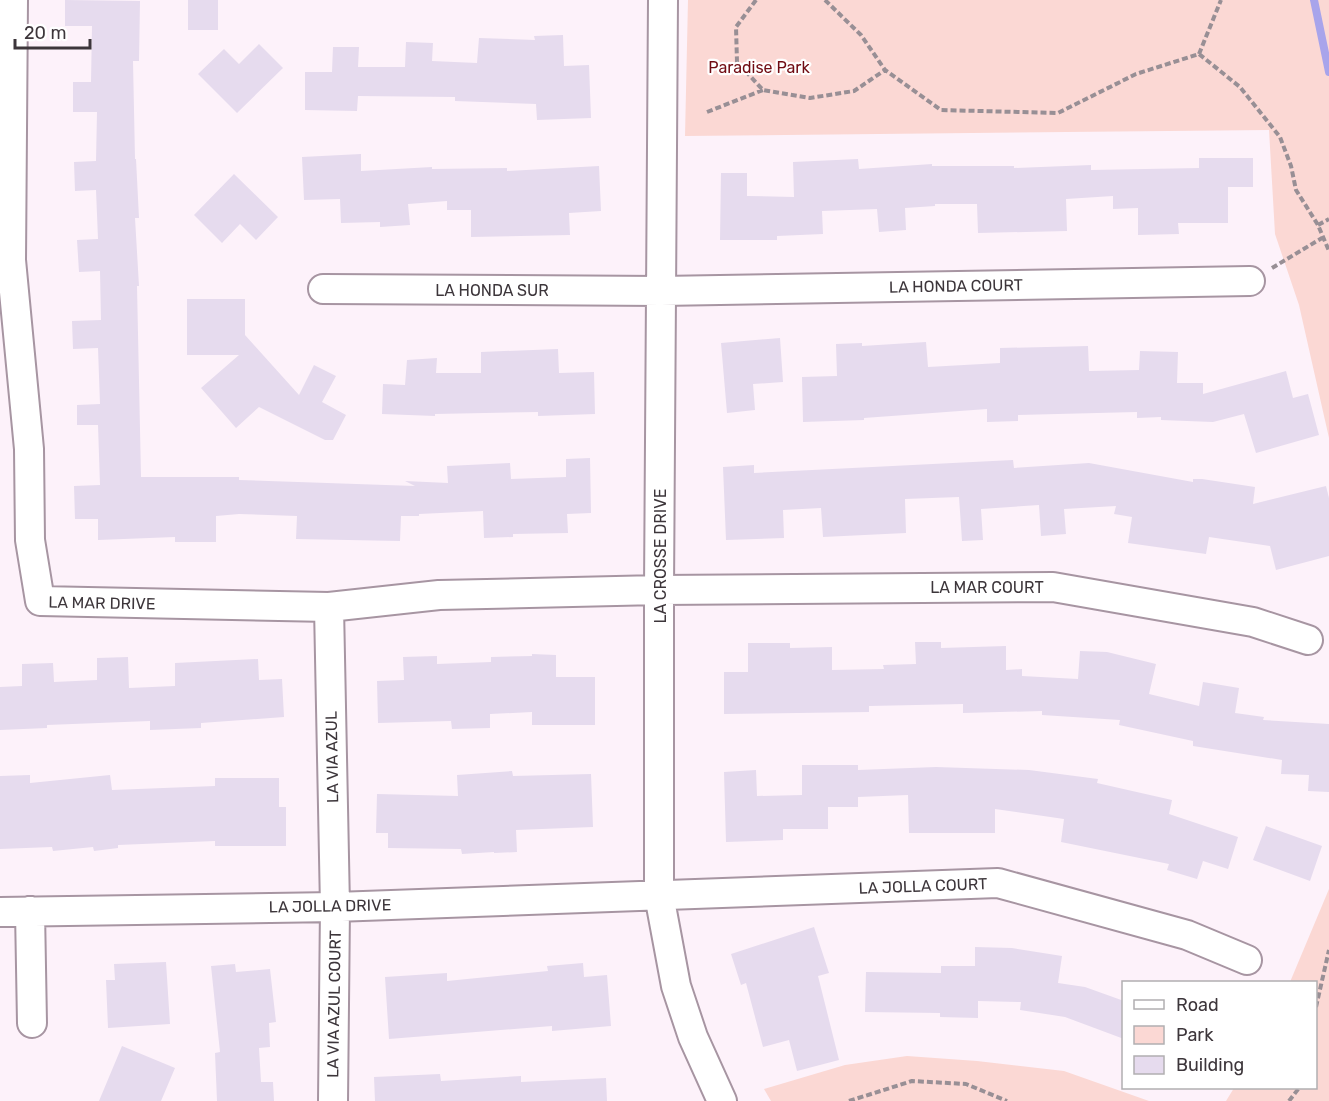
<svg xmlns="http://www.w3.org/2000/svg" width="1329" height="1101" viewBox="0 0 1329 1101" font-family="Rubik,sans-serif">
<rect width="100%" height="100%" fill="#fdf2fa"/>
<!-- green -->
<path fill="#fbd8d4" d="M 688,0 L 1329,0 L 1329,438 L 1299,305 L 1275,234 L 1269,130 L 685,136 Z
M 1329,889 L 1329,1101 L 1226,1101 L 1234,1088 L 1316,1088 L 1316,982 L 1290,982 Z
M 907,1056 L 977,1061 L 1064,1071 L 1149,1101 L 771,1101 L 764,1089 L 845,1065 Z"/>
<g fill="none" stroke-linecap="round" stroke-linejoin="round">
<!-- stream -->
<path stroke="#a8a4eb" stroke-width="8" d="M 1314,0 L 1329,72"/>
</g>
<!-- building -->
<path fill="#e6dbee" d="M 65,0 L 140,1 L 139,61 L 133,61 L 135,159 L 136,159 L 139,218 L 135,218 L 139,286 L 137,286 L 141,477 L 239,477 L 239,480 L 415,486 L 405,481 L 448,483 L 447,466 L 510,463 L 511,479 L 566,477 L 566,459 L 590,458 L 591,513 L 567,514 L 568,533 L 513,534 L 513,537 L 484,538 L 483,511 L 419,514 L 419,516 L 401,516 L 400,541 L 296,539 L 297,516 L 239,514 L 216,516 L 216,542 L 175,542 L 175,537 L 98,540 L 98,519 L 75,519 L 74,486 L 100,485 L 98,425 L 77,425 L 77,405 L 100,404 L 98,348 L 73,349 L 72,321 L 101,320 L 100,271 L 79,272 L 77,240 L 98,239 L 96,190 L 75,191 L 74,162 L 96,161 L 97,112 L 73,112 L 73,82 L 91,82 L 92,26 L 65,26 Z
M 188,0 L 218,0 L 218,30 L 188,30 Z
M 563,35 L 564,66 L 589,65 L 591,118 L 537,120 L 536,104 L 455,101 L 455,97 L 358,96 L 357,111 L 305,110 L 305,72 L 332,72 L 333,47 L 359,47 L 358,67 L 405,67 L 406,42 L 433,43 L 432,61 L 477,63 L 479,38 L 535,40 L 534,36 Z
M 259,44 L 283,68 L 237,113 L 198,74 L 224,49 L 239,64 Z
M 361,154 L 361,171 L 432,167 L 432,169 L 507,168 L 507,171 L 599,166 L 601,211 L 569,213 L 570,235 L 471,237 L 471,210 L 447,210 L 447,201 L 408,204 L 410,225 L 380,227 L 380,222 L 341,223 L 340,199 L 304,200 L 302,157 Z
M 1199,158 L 1253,158 L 1253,187 L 1228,187 L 1228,223 L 1178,223 L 1179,234 L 1138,235 L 1138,208 L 1113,209 L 1113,196 L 1066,199 L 1067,231 L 978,233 L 977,204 L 935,204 L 935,206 L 905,208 L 906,230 L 879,232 L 877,209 L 822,211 L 823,234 L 777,236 L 777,240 L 720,240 L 721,173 L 747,173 L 747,196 L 794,197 L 793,162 L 858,159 L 859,169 L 932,164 L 932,166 L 1014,166 L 1014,168 L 1091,165 L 1091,170 L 1199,168 Z
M 234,174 L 278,217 L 256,240 L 240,224 L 222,243 L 194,215 Z
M 187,299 L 245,299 L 245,335 L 299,395 L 314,365 L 336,376 L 322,402 L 346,415 L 333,440 L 325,440 L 259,407 L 236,428 L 201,388 L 239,355 L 187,355 Z
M 780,338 L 783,382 L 753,384 L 755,410 L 727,413 L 721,343 Z
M 926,342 L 928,367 L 1000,363 L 1000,348 L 1088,346 L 1089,371 L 1139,370 L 1140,351 L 1178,352 L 1177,383 L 1203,383 L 1203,394 L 1286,371 L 1293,398 L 1308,394 L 1319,435 L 1256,453 L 1244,414 L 1213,422 L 1161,420 L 1161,417 L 1137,418 L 1137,412 L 1018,415 L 1018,421 L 987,422 L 987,409 L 864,418 L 864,420 L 803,422 L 802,377 L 837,376 L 836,344 L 862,343 L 862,346 Z
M 558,349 L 559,373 L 594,372 L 595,414 L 538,416 L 538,412 L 435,414 L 435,416 L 382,414 L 383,384 L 405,385 L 407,360 L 437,358 L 436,373 L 481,373 L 481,352 Z
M 1013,460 L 1014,468 L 1089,463 L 1193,482 L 1193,479 L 1202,479 L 1255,487 L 1253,504 L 1326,486 L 1329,498 L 1329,556 L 1276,570 L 1270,546 L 1209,537 L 1206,554 L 1128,543 L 1132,517 L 1114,514 L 1116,506 L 1064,509 L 1066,534 L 1041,536 L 1039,505 L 981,509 L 983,540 L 962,541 L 959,497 L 905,499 L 906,533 L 823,537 L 821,508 L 783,510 L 784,538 L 726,540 L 723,467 L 754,465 L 754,473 Z
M 915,642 L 941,642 L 941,648 L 1006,646 L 1006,670 L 1022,669 L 1022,676 L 1078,679 L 1080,651 L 1107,652 L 1156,664 L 1149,694 L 1199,706 L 1203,682 L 1239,688 L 1235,713 L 1264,717 L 1263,720 L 1329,724 L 1329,792 L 1308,791 L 1309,775 L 1281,774 L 1282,760 L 1193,746 L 1193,741 L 1119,725 L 1120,720 L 1042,715 L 1042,711 L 963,713 L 963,704 L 869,706 L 869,712 L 724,714 L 724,672 L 748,672 L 748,643 L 790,643 L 790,648 L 832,647 L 832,670 L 884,669 L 883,665 L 916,664 Z
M 532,654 L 556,655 L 556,677 L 595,677 L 595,725 L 532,725 L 532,712 L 490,714 L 490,728 L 452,729 L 451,721 L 378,723 L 377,681 L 404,680 L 403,657 L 437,656 L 437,664 L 491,662 L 491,657 L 532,656 Z
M 128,657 L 129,688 L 175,686 L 175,663 L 258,659 L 259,680 L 282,679 L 284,717 L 201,723 L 201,728 L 150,730 L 150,721 L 47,725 L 47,728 L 0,730 L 0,687 L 22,686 L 22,664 L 53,663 L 54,682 L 97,680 L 97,658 Z
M 802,765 L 858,765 L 858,770 L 936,767 L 1029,770 L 1098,779 L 1097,783 L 1172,800 L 1169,814 L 1238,837 L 1228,869 L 1203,861 L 1197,879 L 1167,870 L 1169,864 L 1061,842 L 1064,819 L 995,809 L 995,833 L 909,833 L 908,795 L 858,797 L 858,807 L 828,807 L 828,829 L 783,829 L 783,840 L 726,842 L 724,772 L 756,770 L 757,796 L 802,795 Z
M 512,771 L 513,776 L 591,774 L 593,827 L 516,830 L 517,852 L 494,853 L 494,852 L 462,854 L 461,849 L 388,848 L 388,833 L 376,833 L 377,794 L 458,796 L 457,775 Z
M 30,775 L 30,783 L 110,775 L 112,790 L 215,786 L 215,778 L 279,778 L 279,807 L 286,807 L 286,846 L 215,846 L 215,841 L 118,845 L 118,848 L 94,851 L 93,847 L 53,851 L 52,847 L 0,849 L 0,776 Z
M 1266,826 L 1322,846 L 1310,881 L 1253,860 Z
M 814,927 L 829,973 L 818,976 L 839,1060 L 797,1071 L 789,1040 L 763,1047 L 746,983 L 741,985 L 731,954 Z
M 975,947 L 1012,948 L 1062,956 L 1058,983 L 1085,987 L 1124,1001 L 1124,1039 L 1065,1017 L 1020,1010 L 1021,1002 L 978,1001 L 978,1018 L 940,1017 L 940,1013 L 865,1012 L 866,972 L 941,973 L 941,966 L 975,966 Z
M 166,962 L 170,1024 L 108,1028 L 106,980 L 115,980 L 114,964 Z
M 583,963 L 584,977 L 607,975 L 611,1026 L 552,1031 L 552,1026 L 389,1039 L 385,977 L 447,973 L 447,981 L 548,971 L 547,966 Z
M 235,964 L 236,972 L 270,969 L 276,1022 L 269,1023 L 270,1047 L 259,1048 L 261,1082 L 273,1082 L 274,1101 L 217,1101 L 215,1053 L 220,1052 L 211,966 Z
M 122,1046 L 175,1068 L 161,1101 L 99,1101 Z
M 440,1074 L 441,1081 L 521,1076 L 521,1082 L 606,1078 L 607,1101 L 375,1101 L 374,1077 Z"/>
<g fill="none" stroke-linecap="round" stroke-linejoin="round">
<defs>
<path id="minor" d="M 13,0 L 11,260 L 29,449 L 30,540 L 40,601 L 329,607 L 439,595 L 659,590 L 1053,587 L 1253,622 L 1308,640
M 663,0 L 659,590 L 659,895 L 676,986 L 693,1037 L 722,1101
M 323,289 L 661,291 L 1250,281
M 329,607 L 335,907 L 333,1101
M 30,911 L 32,1023
M 0,912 L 335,907 L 998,883 L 1187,935 L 1247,960"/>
</defs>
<!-- minor casing -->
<use href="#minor" stroke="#a795a2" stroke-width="32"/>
<!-- path -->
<path stroke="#988f95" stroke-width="4" stroke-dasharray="6 3" stroke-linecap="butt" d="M 756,0 L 736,27 L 737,62 L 763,90 L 810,98 L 854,91 L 885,70
M 825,0 L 861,35 L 885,70 L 941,110 L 1058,113 L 1136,74 L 1199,54 L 1240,87 L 1280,137 L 1291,166 L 1296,190 L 1318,225 L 1329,251
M 1199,54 L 1221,0
M 707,112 L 763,90
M 1318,225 L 1329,219
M 1272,268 L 1322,238
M 1316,1007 L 1329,950
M 849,1101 L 912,1081 L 966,1084 L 1007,1101
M 1289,1101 L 1299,1088"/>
<!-- minor -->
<use href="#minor" stroke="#fff" stroke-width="28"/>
</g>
<g text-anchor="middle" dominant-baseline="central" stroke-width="4.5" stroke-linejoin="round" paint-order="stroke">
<!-- park labels -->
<g font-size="16" fill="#700c13" stroke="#fff">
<text x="759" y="67">Paradise Park</text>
</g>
<!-- street labels -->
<g font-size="16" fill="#3d363b" stroke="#fff">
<text transform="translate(956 286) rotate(-1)">LA HONDA COURT</text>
<text x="492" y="290">LA HONDA SUR</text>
<text transform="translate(660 556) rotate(-90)">LA CROSSE DRIVE</text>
<text x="987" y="587">LA MAR COURT</text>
<text transform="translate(102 603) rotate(1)">LA MAR DRIVE</text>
<text transform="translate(332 757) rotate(-91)">LA VIA AZUL</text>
<text transform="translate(923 886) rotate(-2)">LA JOLLA COURT</text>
<text transform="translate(330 906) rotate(-1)">LA JOLLA DRIVE</text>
<text transform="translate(334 1004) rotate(-89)">LA VIA AZUL COURT</text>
</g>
</g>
<!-- legend -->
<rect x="1122" y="981" width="195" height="108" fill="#ffffff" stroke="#b1afb1" stroke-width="1.5"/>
<rect x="1134" y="1000" width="30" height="9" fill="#ffffff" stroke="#b1afb1" stroke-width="1.5"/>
<text x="1176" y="1011" font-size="18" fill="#3d363b">Road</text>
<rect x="1134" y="1026" width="30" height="18" fill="#fbd8d4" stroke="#b1afb1" stroke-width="1.5"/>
<text x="1176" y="1041" font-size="18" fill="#3d363b">Park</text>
<rect x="1134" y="1056" width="30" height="18" fill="#e6dbee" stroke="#b1afb1" stroke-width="1.5"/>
<text x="1176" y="1071" font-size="18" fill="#3d363b">Building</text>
<!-- scale -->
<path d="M15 39v9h75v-9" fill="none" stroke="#3d363b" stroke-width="3"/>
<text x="24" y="39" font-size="18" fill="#3d363b" stroke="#ffffff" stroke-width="4.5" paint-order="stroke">20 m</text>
</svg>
